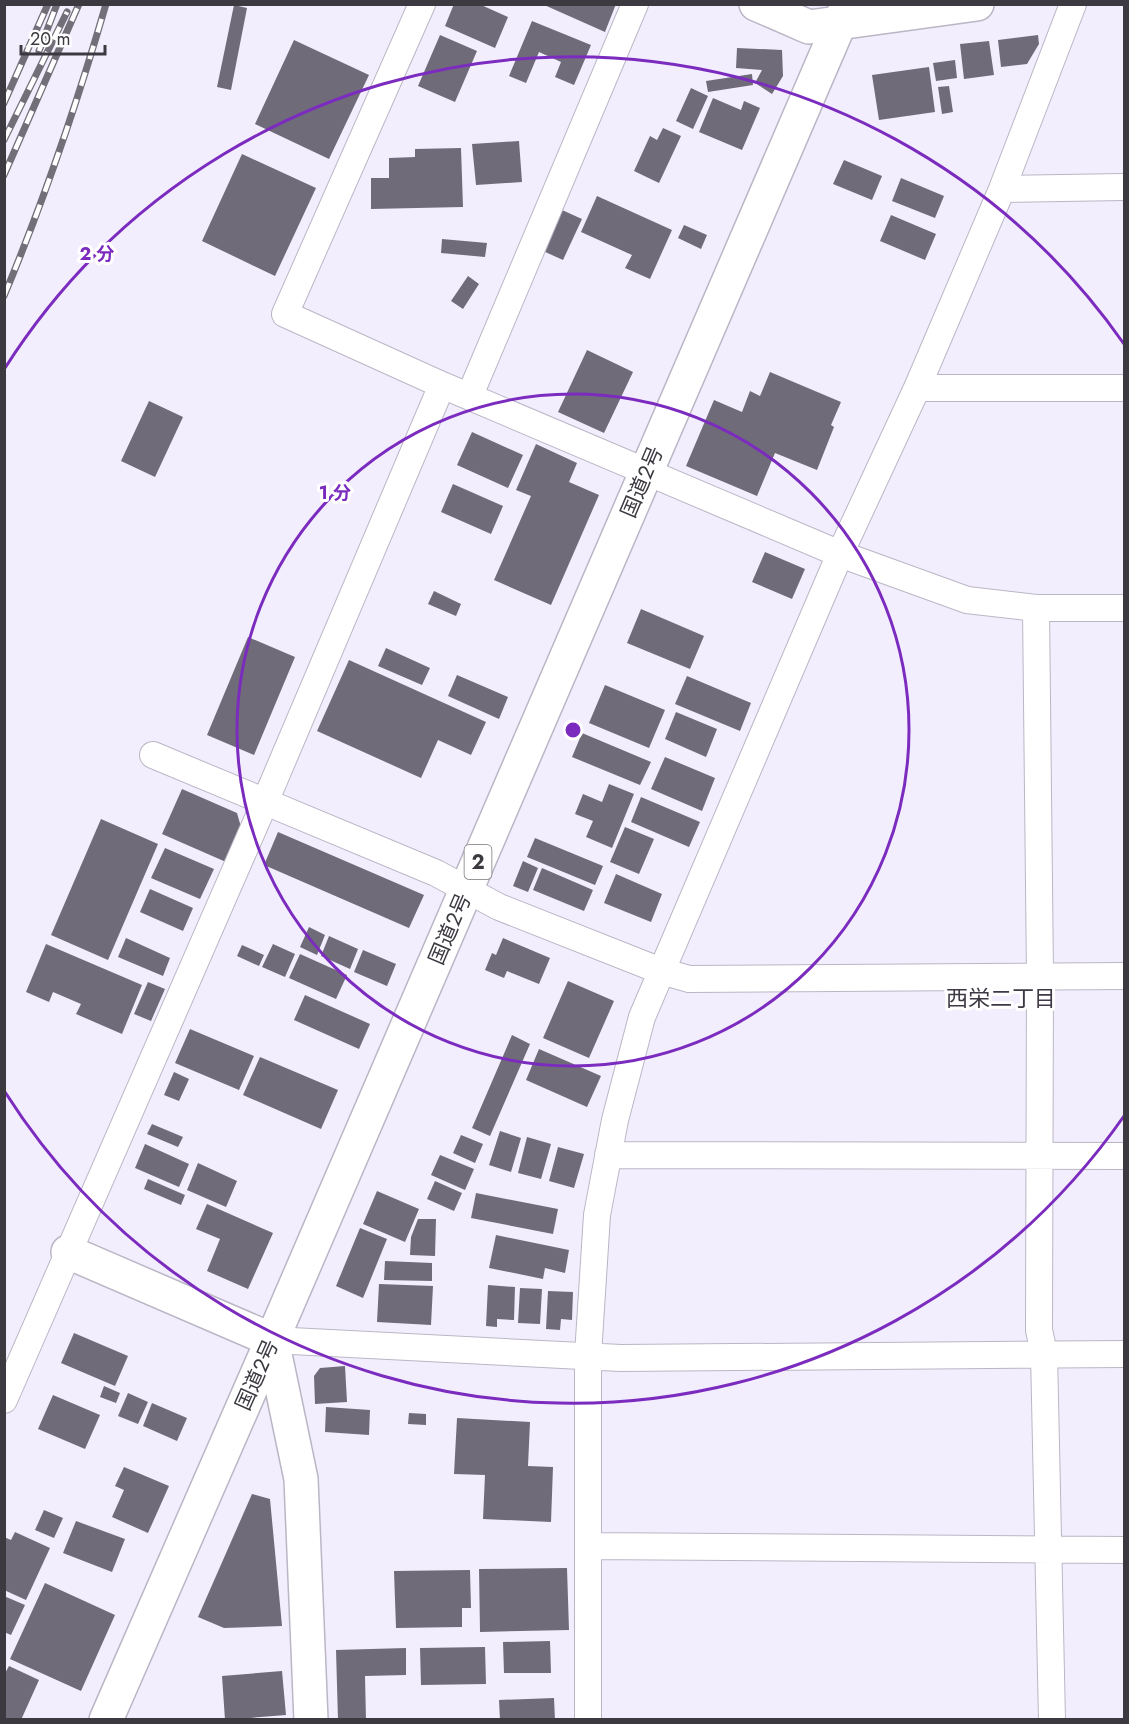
<svg xmlns="http://www.w3.org/2000/svg" width="1129" height="1724" viewBox="0 0 1129 1724" font-family="Jost,'Noto Sans JP',sans-serif">
<rect width="100%" height="100%" fill="#f3eefe"/>
<!-- building -->
<path fill="#706b79" d="M 454,4 L 479,4 L 508,17 L 495,48 L 445,26 Z
M 542,4 L 616,4 L 605,32 Z
M 234,5 L 247,8 L 231,90 L 217,87 Z
M 532,21 L 591,45 L 574,85 L 555,77 L 561,62 L 539,52 L 526,83 L 509,76 Z
M 440,35 L 477,51 L 455,102 L 418,86 Z
M 1038,35 L 1039,44 L 1027,64 L 1001,67 L 998,40 Z
M 294,40 L 369,75 L 329,159 L 255,124 Z
M 989,41 L 994,75 L 964,79 L 960,44 Z
M 737,48 L 782,50 L 783,76 L 772,94 L 755,83 L 762,70 L 736,68 Z
M 955,60 L 957,78 L 936,81 L 933,63 Z
M 929,67 L 935,112 L 879,120 L 872,75 Z
M 752,74 L 753,85 L 708,92 L 706,81 Z
M 949,86 L 953,112 L 942,114 L 938,87 Z
M 691,88 L 708,96 L 693,129 L 676,121 Z
M 713,98 L 741,110 L 744,101 L 760,108 L 742,150 L 699,132 Z
M 663,128 L 681,136 L 659,183 L 634,171 L 650,136 L 657,140 Z
M 519,141 L 522,182 L 476,185 L 472,144 Z
M 461,148 L 463,207 L 371,209 L 371,178 L 389,178 L 389,158 L 415,157 L 415,149 Z
M 242,154 L 316,188 L 275,276 L 202,241 Z
M 844,160 L 882,176 L 872,200 L 833,184 Z
M 901,178 L 944,196 L 935,218 L 892,201 Z
M 597,196 L 672,230 L 650,279 L 625,268 L 632,255 L 581,232 Z
M 562,210 L 582,219 L 563,260 L 543,251 Z
M 891,215 L 936,234 L 925,260 L 880,241 Z
M 684,225 L 707,235 L 701,249 L 678,238 Z
M 442,239 L 487,243 L 485,257 L 441,253 Z
M 468,276 L 479,284 L 463,309 L 451,301 Z
M 587,350 L 633,372 L 604,433 L 558,412 Z
M 770,372 L 841,402 L 831,425 L 834,427 L 817,470 L 775,453 L 757,496 L 686,466 L 714,400 L 742,412 L 750,391 L 760,396 Z
M 149,401 L 183,417 L 155,477 L 121,461 Z
M 472,432 L 523,455 L 508,488 L 457,465 Z
M 536,444 L 577,463 L 569,482 L 599,495 L 551,605 L 494,580 L 531,496 L 516,490 Z
M 453,484 L 503,506 L 491,534 L 441,512 Z
M 765,552 L 805,569 L 792,599 L 752,582 Z
M 434,591 L 461,604 L 456,616 L 428,604 Z
M 641,609 L 704,636 L 690,669 L 627,643 Z
M 248,637 L 295,657 L 254,755 L 207,735 Z
M 386,648 L 430,668 L 422,685 L 378,666 Z
M 349,660 L 486,722 L 471,755 L 438,740 L 421,778 L 317,731 Z
M 457,675 L 508,697 L 499,719 L 448,696 Z
M 687,676 L 751,703 L 740,731 L 675,704 Z
M 605,685 L 665,710 L 649,748 L 589,723 Z
M 676,712 L 717,729 L 706,757 L 665,739 Z
M 582,733 L 651,762 L 640,785 L 572,757 Z
M 665,757 L 715,778 L 702,811 L 651,789 Z
M 609,784 L 634,794 L 612,848 L 586,837 L 593,821 L 575,814 L 583,794 L 602,802 Z
M 182,789 L 237,813 L 241,827 L 226,862 L 162,834 Z
M 641,797 L 700,822 L 689,847 L 631,822 Z
M 101,819 L 158,844 L 108,960 L 51,935 Z
M 625,827 L 654,839 L 639,874 L 610,862 Z
M 278,832 L 424,895 L 409,928 L 264,865 Z
M 535,838 L 603,866 L 595,885 L 527,857 Z
M 165,848 L 214,869 L 200,899 L 151,878 Z
M 523,861 L 538,868 L 528,892 L 513,886 Z
M 542,868 L 593,890 L 584,911 L 533,890 Z
M 616,874 L 662,894 L 651,922 L 604,903 Z
M 150,889 L 193,908 L 183,931 L 140,912 Z
M 309,927 L 325,935 L 317,955 L 300,947 Z
M 329,936 L 358,949 L 350,969 L 321,956 Z
M 126,938 L 170,958 L 163,976 L 118,957 Z
M 503,938 L 550,958 L 539,984 L 507,971 L 504,978 L 485,970 L 492,953 L 496,955 Z
M 46,944 L 142,985 L 122,1034 L 76,1014 L 81,1004 L 53,992 L 49,1002 L 26,992 Z
M 273,944 L 295,954 L 285,977 L 262,967 Z
M 242,945 L 264,955 L 259,966 L 237,956 Z
M 363,950 L 396,964 L 387,986 L 354,972 Z
M 300,954 L 347,975 L 336,999 L 289,978 Z
M 568,981 L 614,1001 L 589,1058 L 543,1038 Z
M 148,982 L 165,989 L 151,1021 L 134,1014 Z
M 305,995 L 370,1024 L 359,1049 L 294,1020 Z
M 190,1029 L 254,1056 L 239,1090 L 175,1063 Z
M 512,1035 L 530,1044 L 490,1136 L 472,1128 Z
M 539,1049 L 601,1076 L 587,1107 L 526,1080 Z
M 260,1057 L 338,1090 L 321,1129 L 243,1095 Z
M 174,1072 L 189,1079 L 179,1101 L 164,1095 Z
M 152,1124 L 183,1137 L 178,1147 L 147,1134 Z
M 500,1131 L 521,1138 L 511,1172 L 489,1165 Z
M 461,1135 L 483,1144 L 475,1163 L 453,1153 Z
M 527,1137 L 551,1144 L 541,1179 L 518,1173 Z
M 145,1144 L 189,1164 L 179,1187 L 135,1168 Z
M 558,1147 L 584,1154 L 574,1188 L 549,1181 Z
M 440,1155 L 474,1169 L 465,1190 L 431,1175 Z
M 198,1163 L 237,1181 L 226,1207 L 187,1190 Z
M 148,1179 L 185,1195 L 181,1205 L 144,1189 Z
M 435,1181 L 462,1193 L 454,1211 L 427,1199 Z
M 377,1191 L 419,1209 L 405,1242 L 363,1224 Z
M 476,1193 L 558,1209 L 553,1234 L 471,1218 Z
M 207,1204 L 273,1233 L 248,1289 L 207,1271 L 220,1239 L 196,1229 Z
M 418,1219 L 436,1219 L 435,1256 L 410,1255 L 411,1237 Z
M 360,1228 L 387,1239 L 363,1298 L 336,1286 Z
M 496,1235 L 569,1250 L 565,1273 L 545,1268 L 543,1279 L 489,1268 Z
M 385,1261 L 432,1263 L 432,1281 L 384,1280 Z
M 379,1284 L 433,1286 L 431,1325 L 377,1322 Z
M 488,1285 L 515,1287 L 514,1320 L 497,1319 L 497,1327 L 486,1326 Z
M 520,1288 L 542,1289 L 540,1324 L 518,1323 Z
M 548,1291 L 573,1292 L 572,1320 L 561,1319 L 560,1330 L 546,1329 Z
M 74,1333 L 128,1356 L 115,1386 L 61,1363 Z
M 345,1366 L 347,1402 L 315,1404 L 314,1376 L 320,1368 Z
M 104,1386 L 120,1393 L 116,1403 L 100,1397 Z
M 128,1393 L 148,1402 L 138,1424 L 118,1416 Z
M 53,1395 L 100,1415 L 85,1449 L 38,1429 Z
M 152,1403 L 187,1418 L 177,1441 L 143,1426 Z
M 326,1407 L 370,1410 L 369,1435 L 325,1432 Z
M 409,1413 L 426,1414 L 426,1425 L 408,1424 Z
M 457,1418 L 530,1422 L 528,1466 L 553,1467 L 551,1522 L 483,1519 L 485,1475 L 454,1474 Z
M 124,1467 L 169,1486 L 148,1533 L 112,1517 L 124,1490 L 115,1486 Z
M 252,1494 L 270,1499 L 282,1626 L 224,1628 L 198,1617 Z
M 44,1510 L 63,1518 L 54,1538 L 35,1530 Z
M 76,1521 L 125,1539 L 112,1572 L 63,1553 Z
M 15,1532 L 50,1548 L 26,1600 L 4,1590 L 4,1537 L 11,1540 Z
M 567,1568 L 569,1630 L 480,1632 L 479,1569 Z
M 470,1570 L 471,1608 L 462,1608 L 462,1627 L 396,1628 L 394,1571 Z
M 45,1583 L 115,1615 L 81,1691 L 10,1659 Z
M 4,1596 L 25,1605 L 11,1635 L 4,1632 Z
M 550,1641 L 551,1673 L 504,1673 L 503,1642 Z
M 485,1647 L 486,1684 L 421,1685 L 420,1648 Z
M 406,1648 L 406,1675 L 365,1676 L 366,1720 L 338,1720 L 336,1650 Z
M 9,1666 L 39,1680 L 21,1720 L 4,1720 L 4,1675 Z
M 282,1671 L 286,1715 L 225,1720 L 222,1676 Z
M 554,1698 L 555,1720 L 500,1720 L 499,1700 Z"/>
<g fill="none" stroke-linecap="round" stroke-linejoin="round">
<defs>
<path id="minor" d="M 422,4 L 285,314 L 442,385 L 840,554 L 967,600 L 1036,608 L 1124,608
M 1002,189 L 1124,187
M 917,388 L 1124,388
M 470,395 L 635,4
M 1036,608 L 1040,977 L 1039,1330 L 1044,1353 L 1052,1720
M 153,755 L 436,873 L 499,907 L 661,971 L 689,979 L 1124,976
M 608,1155 L 1124,1156
M 272,1340 L 621,1358 L 1124,1354
M 4,1400 L 265,802 L 442,385
M 589,1546 L 1124,1550
M 588,1720 L 588,1355 L 597,1215 L 615,1120 L 642,1017 L 840,554 L 917,388 L 1002,189 L 1073,4"/>
<path id="tertiary" d="M 756,4 L 809,27 L 977,4
M 68,1252 L 272,1340 L 301,1479 L 311,1720"/>
<path id="trunk" d="M 106,1720 L 272,1340 L 848,4"/>
</defs>
<!-- minor casing -->
<use href="#minor" stroke="#bbb6c5" stroke-width="28"/>
<!-- tertiary casing -->
<use href="#tertiary" stroke="#bbb6c5" stroke-width="36"/>
<!-- trunk casing -->
<use href="#trunk" stroke="#bbb6c5" stroke-width="36"/>
<!-- minor -->
<use href="#minor" stroke="#fff" stroke-width="26"/>
<!-- tertiary -->
<use href="#tertiary" stroke="#fff" stroke-width="33"/>
<!-- trunk -->
<use href="#trunk" stroke="#fff" stroke-width="33"/>
<defs>
<path id="rail" d="M 39,51 L 57,4
M 4,103 L 48,4
M 4,140 L 67,12
M 4,175 L 79,4
M 4,296 C 44,200 77,104 106,4"/>
</defs>
<!-- rail casing -->
<use href="#rail" stroke="#726f78" stroke-width="7"/>
<!-- rail -->
<use href="#rail" stroke="#fff" stroke-width="4.5" stroke-dasharray="14" stroke-linecap="butt"/>
</g>
<!-- distance rings -->
<g fill="none" stroke="#7b2cbf" stroke-width="3">
<circle cx="573" cy="730" r="336"/>
<path d="M1124 1116A673 673 0 0 1 5 1092M5 368A673 673 0 0 1 1124 344"/>
</g>
<g text-anchor="middle" dominant-baseline="central" stroke-width="6" stroke-linejoin="round" paint-order="stroke">
<!-- shield labels -->
<rect fill="#fff" stroke="#767479" stroke-width="1.5" x="464.5" y="845" width="27" height="34" rx="4.5"/>
<g font-size="20" font-weight="bold" fill="#3c3940">
<text x="478" y="862">2</text>
</g>
<!-- street labels -->
<g font-size="21" fill="#3c3940" stroke="#fff">
<text transform="translate(642 482) rotate(-67)">国道2号</text>
<text transform="translate(450 929) rotate(-67)">国道2号</text>
<text transform="translate(257 1375) rotate(-66)">国道2号</text>
</g>
<!-- neighbourhood labels -->
<g font-size="22" fill="#3e3945" stroke="#fff">
<text x="1001" y="998">西栄二丁目</text>
</g>
</g>
<circle cx="573" cy="730" r="9" fill="#7b2cbf" stroke="#fff" stroke-width="3"/>
<g font-size="18" text-anchor="middle" font-weight="bold" fill="#7b2cbf" stroke="#fff" stroke-width="6" stroke-linejoin="round" paint-order="stroke">
<text x="97" y="260">2 分</text>
<text x="335" y="499">1 分</text>
</g>
<!-- border -->
<rect width="1129" height="1724" fill="none" stroke="#3c3940" stroke-width="12"/>
<!-- scale -->
<path d="M21 45v9h84v-9" fill="none" stroke="#3c3940" stroke-width="3"/>
<text x="30" y="45" font-size="18" fill="#3c3940" stroke="#ffffff" stroke-width="4.5" paint-order="stroke">20 m</text>
</svg>
